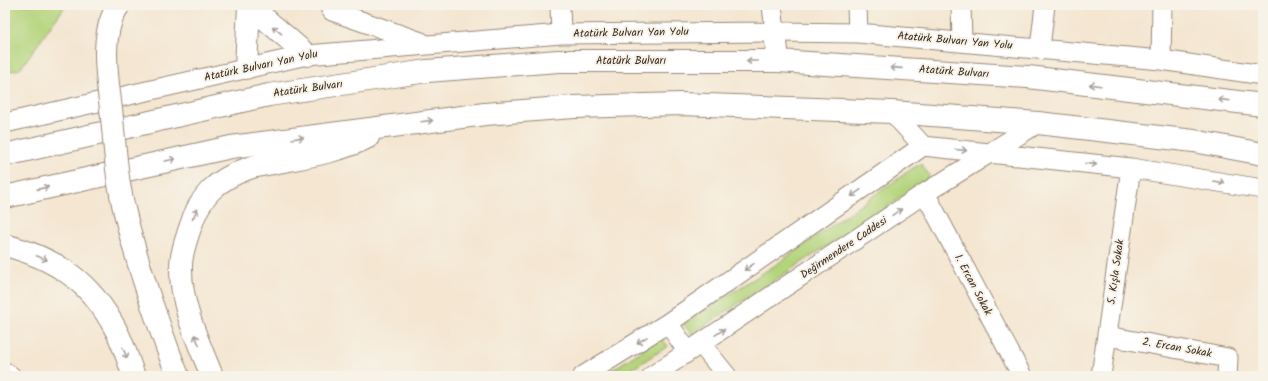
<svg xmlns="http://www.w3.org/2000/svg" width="1268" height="381" viewBox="0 0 1268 381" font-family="Kalam,sans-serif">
<rect width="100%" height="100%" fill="#f7f3e8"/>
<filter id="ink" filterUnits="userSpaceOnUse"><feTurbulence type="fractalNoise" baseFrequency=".025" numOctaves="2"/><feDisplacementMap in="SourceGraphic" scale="8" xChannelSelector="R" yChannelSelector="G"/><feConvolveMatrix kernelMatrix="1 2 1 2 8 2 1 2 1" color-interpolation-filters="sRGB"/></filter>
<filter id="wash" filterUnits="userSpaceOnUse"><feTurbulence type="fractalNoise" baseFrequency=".012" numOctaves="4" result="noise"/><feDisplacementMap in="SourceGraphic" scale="16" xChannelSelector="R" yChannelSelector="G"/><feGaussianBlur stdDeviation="0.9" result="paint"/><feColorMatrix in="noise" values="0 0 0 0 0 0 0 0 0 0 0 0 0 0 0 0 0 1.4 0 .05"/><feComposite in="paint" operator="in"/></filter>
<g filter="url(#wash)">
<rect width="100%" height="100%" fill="#f4e6d1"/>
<!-- green -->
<path fill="#b4d47c" stroke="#787f4d" d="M 5,5 L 66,5 L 20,69 L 5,72 Z
M 921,164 L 929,175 L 927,181 L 692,334 L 683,324 L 777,264 L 913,168 Z
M 661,338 L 668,346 L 621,376 L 603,376 Z"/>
</g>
<g filter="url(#ink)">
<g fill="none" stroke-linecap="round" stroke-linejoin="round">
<defs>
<path id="minor" d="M 329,5 L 332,11 L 421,42
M 560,5 L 561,34
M 772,5 L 775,32
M 857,5 L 858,33
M 961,5 L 962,42
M 1040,48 L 1045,5
M 1161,60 L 1162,5
M 892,112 L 923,146
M 5,123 L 307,55 L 561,34 L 775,32 L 858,33 L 1161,60 L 1263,75
M 923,146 L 1131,168 L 1263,189
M 925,193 L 1022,376
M 668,323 L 688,352
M 1107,336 L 1228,358 L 1227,376
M 701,344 L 727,376
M 5,372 L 11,376
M 583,376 L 668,323 L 923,146
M 652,376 L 925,193 L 1038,123
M 1101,376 L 1131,168"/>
<path id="major" d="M 246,68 L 249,5 L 307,55
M 5,245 C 57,259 91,282 116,330 C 124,345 128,361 134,376"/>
<path id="highway" d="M 775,32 L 778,61
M 5,155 L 269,95 L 427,71 L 558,61 L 778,61 L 1028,77 L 1263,105
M 5,197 L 231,147 L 485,114 L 574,107 L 681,104 L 892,112 L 1038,123 L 1194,141 L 1263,154
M 212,376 C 198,341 180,305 181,266 C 181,253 186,240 190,228 C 200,195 216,180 249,168 C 258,165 269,164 278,162 C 309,156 341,151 368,137"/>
</defs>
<!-- minor casing -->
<use href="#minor" stroke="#988878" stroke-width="21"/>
<!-- major casing -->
<use href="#major" stroke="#988878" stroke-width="24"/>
<!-- highway casing -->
<use href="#highway" stroke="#988878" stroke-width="24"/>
<!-- minor -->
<use href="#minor" stroke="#fff" stroke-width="19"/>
<!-- major -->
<use href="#major" stroke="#fff" stroke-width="22"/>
<!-- highway -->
<use href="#highway" stroke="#fff" stroke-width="22"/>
<defs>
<path id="major-bridge" d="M 119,5 C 99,32 107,77 111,109 C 114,134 115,159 119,184 C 126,224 138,263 151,302 C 160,327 168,352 178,376"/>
</defs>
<!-- major-bridge casing -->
<use href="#major-bridge" stroke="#988878" stroke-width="24" stroke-linecap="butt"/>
<!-- major-bridge -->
<use href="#major-bridge" stroke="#fff" stroke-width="22"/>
</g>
<!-- one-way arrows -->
<defs><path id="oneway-shaft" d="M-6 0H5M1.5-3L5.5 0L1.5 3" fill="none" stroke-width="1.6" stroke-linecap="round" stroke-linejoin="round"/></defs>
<g stroke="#a79f9a">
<use href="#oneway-shaft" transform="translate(277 30) rotate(-140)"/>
<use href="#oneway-shaft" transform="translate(752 61) rotate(-180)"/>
<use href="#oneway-shaft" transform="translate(896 68) rotate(-176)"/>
<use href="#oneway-shaft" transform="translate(1095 85) rotate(-173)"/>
<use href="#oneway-shaft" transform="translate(1224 100) rotate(-173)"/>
<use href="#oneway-shaft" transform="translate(427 121) rotate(-7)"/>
<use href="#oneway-shaft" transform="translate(298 138) rotate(-7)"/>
<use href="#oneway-shaft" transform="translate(961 150) rotate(5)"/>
<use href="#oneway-shaft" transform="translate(170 160) rotate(-12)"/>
<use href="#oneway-shaft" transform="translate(1091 164) rotate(6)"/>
<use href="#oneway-shaft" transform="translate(1219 182) rotate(9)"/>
<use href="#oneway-shaft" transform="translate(43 188) rotate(-13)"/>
<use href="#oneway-shaft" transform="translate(856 193) rotate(145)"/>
<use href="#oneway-shaft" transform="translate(897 212) rotate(-34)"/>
<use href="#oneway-shaft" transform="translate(195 214) rotate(-65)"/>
<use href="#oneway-shaft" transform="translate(42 258) rotate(22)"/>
<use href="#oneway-shaft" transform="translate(749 267) rotate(145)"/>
<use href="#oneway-shaft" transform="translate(720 332) rotate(-34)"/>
<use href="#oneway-shaft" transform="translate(197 340) rotate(-112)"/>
<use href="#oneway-shaft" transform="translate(642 340) rotate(148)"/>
<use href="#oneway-shaft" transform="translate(125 353) rotate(68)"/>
</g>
</g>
<g text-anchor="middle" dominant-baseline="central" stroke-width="4" stroke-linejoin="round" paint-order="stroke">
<!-- street labels -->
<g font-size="11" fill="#3b2a1e" stroke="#f7f3e8">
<text transform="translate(631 33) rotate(-1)">Atatürk Bulvarı Yan Yolu</text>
<text transform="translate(955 41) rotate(5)">Atatürk Bulvarı Yan Yolu</text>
<text x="631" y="61">Atatürk Bulvarı</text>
<text transform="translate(261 66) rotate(-12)">Atatürk Bulvarı Yan Yolu</text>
<text transform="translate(954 72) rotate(4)">Atatürk Bulvarı</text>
<text transform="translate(308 89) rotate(-8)">Atatürk Bulvarı</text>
<text transform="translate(844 248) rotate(-34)">Değirmendere Caddesi</text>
<text transform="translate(1116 272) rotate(-82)">5. Kışla Sokak</text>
<text transform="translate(973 285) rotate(62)">1. Ercan Sokak</text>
<text transform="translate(1177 348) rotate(10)">2. Ercan Sokak</text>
</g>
</g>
<!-- margin -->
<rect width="1268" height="381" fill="none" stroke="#f7f3e8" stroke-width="20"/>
</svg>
